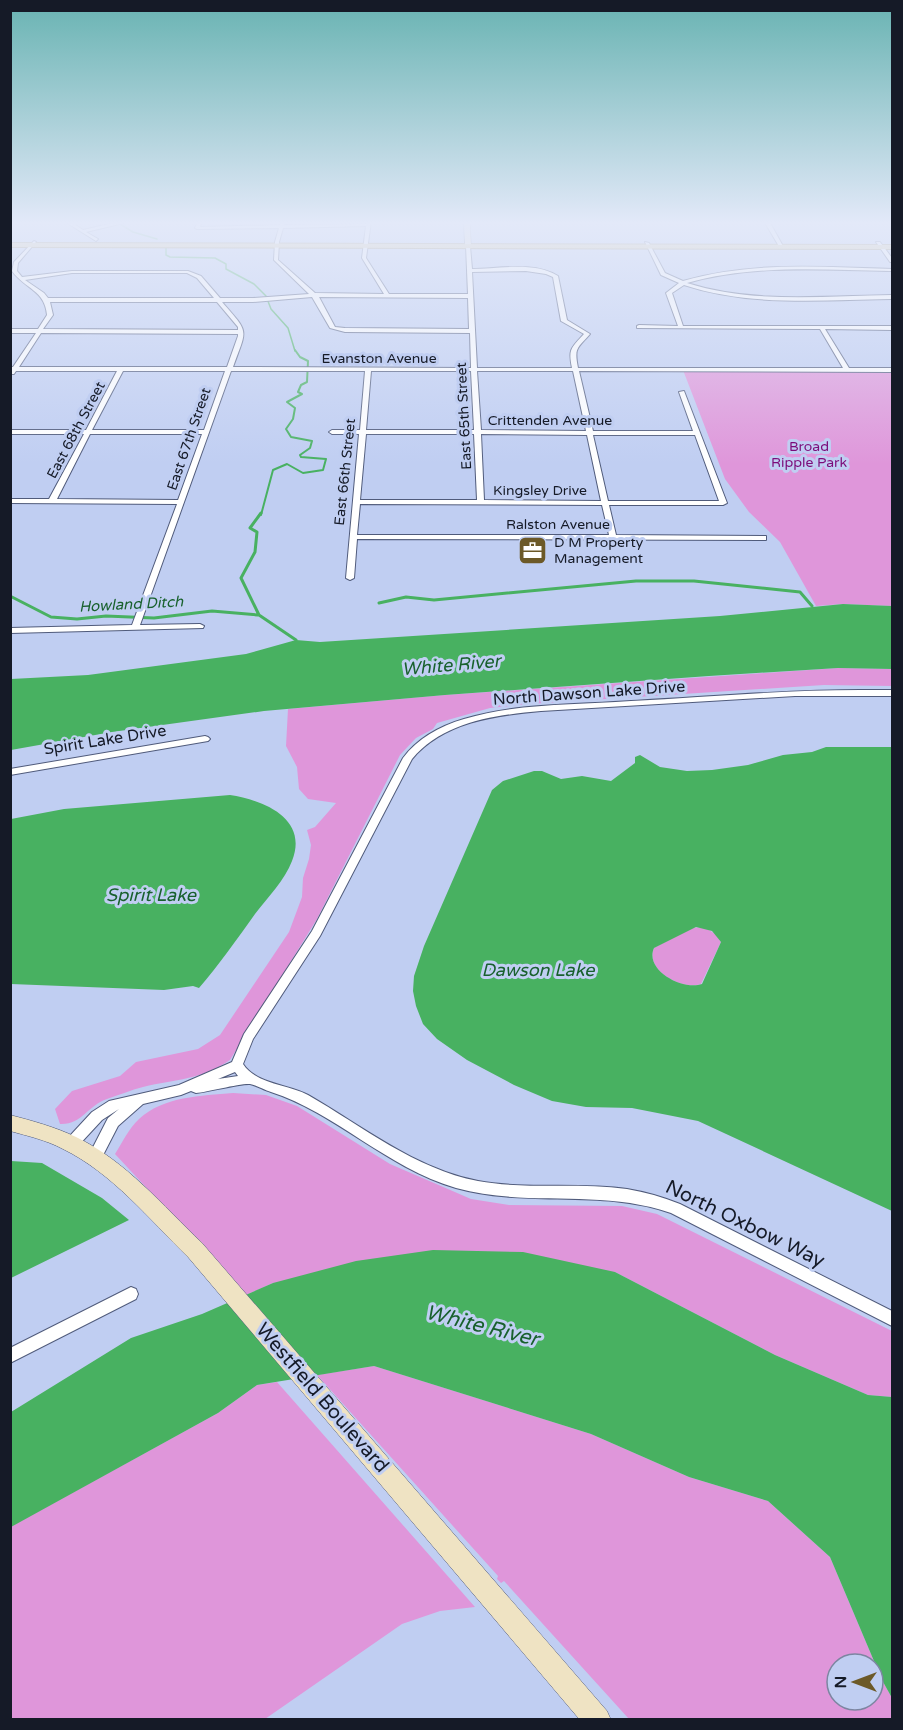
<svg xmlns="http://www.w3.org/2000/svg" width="903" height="1730" viewBox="0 0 903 1730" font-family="'Varela Round',sans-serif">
<rect width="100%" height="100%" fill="#c0cef2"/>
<!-- green -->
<path fill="#df96da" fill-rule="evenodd" d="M 683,370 L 892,370 L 892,606 L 843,604 L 816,606 L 780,542 L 749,512 L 725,479 Z
M 838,668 L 892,669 L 892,686 L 824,685 L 528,704 L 490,708 L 437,723 L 433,729 L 416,738 L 400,755 L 317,919 L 230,1060 C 201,1080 176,1079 143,1087 C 131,1090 119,1095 107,1099 C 88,1105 82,1125 60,1124 L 55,1109 L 72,1091 L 120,1076 L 136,1062 L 198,1049 L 220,1035 L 289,932 L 302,897 L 303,878 L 309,859 L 311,845 L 307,830 L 315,827 L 336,803 L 308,799 L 299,789 L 297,767 L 286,746 L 288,709 L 445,695 Z
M 690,928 C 704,926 713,929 721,942 L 701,984 C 683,991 644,970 654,948 Z
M 233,1093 L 266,1095 L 297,1106 L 390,1164 L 471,1199 L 509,1205 L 622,1206 L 657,1214 L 892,1331 L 892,1397 L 868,1395 L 775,1355 L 615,1272 L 273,1283 L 246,1295 L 115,1154 C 122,1143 129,1128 139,1119 C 164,1096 201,1096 233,1093 Z
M 374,1366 L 591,1434 L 689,1477 L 768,1501 L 830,1557 L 882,1680 L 892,1698 L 892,1719 L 629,1719 L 504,1581 L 501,1583 L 497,1579 L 498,1576 L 317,1375 ZM 837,1664 L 873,1664 L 873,1700 L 837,1700 Z
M 277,1382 L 475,1607 L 440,1611 L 402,1624 L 265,1719 L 11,1719 L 10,1527 L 218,1413 L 257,1385 Z"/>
<!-- water -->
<path fill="#48b161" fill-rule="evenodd" d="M 843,604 L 892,606 L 892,669 L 838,668 L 709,676 L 445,695 L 264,711 L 112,732 L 11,750 L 11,679 L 88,675 L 246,654 L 296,640 L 320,642 L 720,616 Z
M 826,747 L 892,747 L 892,1211 L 698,1121 L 632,1108 L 586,1107 L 552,1101 L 514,1085 L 467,1060 L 437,1039 L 423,1024 L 416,1006 L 413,991 L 414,976 L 424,946 L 492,790 L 503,781 L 534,771 L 542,771 L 561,779 L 582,776 L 611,781 L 635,763 L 635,757 L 640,755 L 660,767 L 687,771 L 712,770 L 748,765 L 783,755 L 812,752 ZM 696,927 L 712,931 L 721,942 L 702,984 C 683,991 644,970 654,948 Z
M 230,795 C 263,800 309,818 292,861 C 285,880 267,898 255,914 C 237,939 219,965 199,988 L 193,986 L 164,990 L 11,984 L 11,819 L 64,809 Z
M 11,1161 L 42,1163 L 102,1198 L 129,1220 L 11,1278 Z
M 433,1250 L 523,1252 L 615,1272 L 775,1355 L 868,1395 L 892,1397 L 892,1698 L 882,1680 L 830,1557 L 768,1501 L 689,1477 L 591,1434 L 374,1366 L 257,1385 L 218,1413 L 11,1527 L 11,1412 L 131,1338 L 202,1314 L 273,1283 L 356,1261 Z"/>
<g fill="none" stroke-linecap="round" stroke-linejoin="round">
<!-- stream-far2 -->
<path stroke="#48b161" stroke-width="1.5" d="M 115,221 L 133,232 L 157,239
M 166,248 L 166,255 L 170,257 L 215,258 L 226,264 L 226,269 L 254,284 L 266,296 L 271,309 L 288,328 L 295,351"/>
<!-- stream-far1 -->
<path stroke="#48b161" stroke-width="2" d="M 261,515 L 273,470 L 287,464 L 303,473 L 323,470 L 326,459 L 301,457 L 300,455 L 310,448 L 312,441 L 291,437 L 286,429 L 293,419 L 295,408 L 287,402 L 302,394 L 298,392 L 301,385 L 307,382 L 308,361 L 300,357 L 295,350"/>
<!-- stream -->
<path stroke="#48b161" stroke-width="3" d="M 261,513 L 250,528 L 257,532 L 255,552 L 241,578 L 259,615 L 296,640
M 10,596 L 51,617 L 77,619 L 106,616 L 154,618 L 212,611 L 258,615
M 379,603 L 406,597 L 434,600 L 636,581 L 694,581 L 800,592 L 812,606"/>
<defs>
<path id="street" d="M 70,221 L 83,230 L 122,221 L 132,221 L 86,232 L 98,239 L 96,241 L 64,221 Z
M 198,221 L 202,221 L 200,227 L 280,225 L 281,221 L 285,221 L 284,225 L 366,224 L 367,221 L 371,221 L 366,258 L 389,294 L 468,294 L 466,246 L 468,245 L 470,246 L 472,269 C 498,269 534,261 558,276 L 567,320 L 590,334 C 577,349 574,347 578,368 L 843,368 L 820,329 L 637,328 L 637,326 L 639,325 L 678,326 L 666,293 L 679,283 L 661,275 L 645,242 L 649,243 L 665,273 L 683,281 C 751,261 822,267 892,269 L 892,271 C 824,270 753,264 687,283 C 753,304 824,296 892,295 L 892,299 C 823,300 751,307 684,285 L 672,293 L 683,326 L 892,326 L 892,330 L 825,329 L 849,368 L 892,368 L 892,372 L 579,371 L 593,431 L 693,431 L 679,392 L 684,391 L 727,503 L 723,505 L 609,505 L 616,535 L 763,536 L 766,536 L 766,540 L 357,539 L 354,578 L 350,580 L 346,578 L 359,434 L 332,434 L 329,432 L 332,430 L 360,430 L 365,371 L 231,371 L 140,625 L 200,624 L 204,626 L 203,628 L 10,633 L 10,628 L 132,625 L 177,504 L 10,503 L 10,499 L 49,499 L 84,434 L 10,434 L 10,430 L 86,430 L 117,371 L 16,371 L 14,374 L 10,374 L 10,367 L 13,367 L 36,333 L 10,333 L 10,329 L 38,329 L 47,315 C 45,290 25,289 12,271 L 14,262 L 34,241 L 36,242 L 18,263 L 17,271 L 22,277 L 72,271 L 188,271 L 201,276 L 220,298 L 253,298 L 309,294 L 274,260 L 275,242 L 279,228 L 197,229 L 195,228 ZM 366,226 L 362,258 L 384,294 L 315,293 L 278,260 L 279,242 L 283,228 ZM 526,271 L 546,274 L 553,277 L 561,321 L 584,334 C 571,348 568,349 572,368 L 477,368 L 472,272 ZM 72,273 L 187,273 L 197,278 L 214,298 L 48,298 L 44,293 L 25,280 ZM 312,297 L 330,328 L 345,332 L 470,333 L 471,368 L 233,367 C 247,328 250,334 222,302 L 253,302 ZM 319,297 L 468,298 L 469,329 L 345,328 L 335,327 ZM 50,302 L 217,302 L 238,327 L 238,330 L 43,329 L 53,315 ZM 41,333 L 238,334 L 238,336 L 227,367 L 19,367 ZM 123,371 L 225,371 L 204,430 L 92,430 ZM 371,371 L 471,371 L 474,430 L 366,430 ZM 477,371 L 573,371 L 586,431 L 481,430 ZM 90,434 L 202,434 L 178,500 L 57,499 ZM 366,434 L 474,434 L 477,500 L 360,500 ZM 481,434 L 587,435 L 601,501 L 484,500 ZM 593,435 L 695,435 L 719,501 L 608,501 ZM 360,504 L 602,505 L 609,535 L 357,535 Z
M 764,221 L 769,221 L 784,248 L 780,248 Z
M 876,242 L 880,242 L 892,258 L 892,262 L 890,262 Z
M 860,690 L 892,690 L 892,696 L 795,696 L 541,711 C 495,715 443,722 412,759 L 320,936 L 253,1039 L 243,1064 C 257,1085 288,1084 308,1095 C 362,1126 415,1169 478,1181 C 527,1190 578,1182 627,1189 C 645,1192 663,1197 680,1204 L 892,1311 L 892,1326 L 671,1213 C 599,1188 528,1208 456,1188 C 387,1168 336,1113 271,1092 C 264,1090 256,1085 250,1084 C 241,1083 207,1092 196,1093 L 191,1091 L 181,1095 L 143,1104 L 118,1126 L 100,1161 L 95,1163 L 90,1161 L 88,1157 L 108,1118 L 119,1109 L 102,1120 L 77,1147 L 72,1149 L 67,1147 L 65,1143 L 67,1139 L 92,1112 L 109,1101 L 179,1085 L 232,1062 L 244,1034 L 312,931 L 403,758 C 418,738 440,726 464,719 C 518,703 575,705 631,701 C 708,697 783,690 860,690 ZM 235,1072 L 238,1076 L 218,1079 Z
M 205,736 L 208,737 L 210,739 L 208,741 L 10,775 L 10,769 Z
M 131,1287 L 136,1289 L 138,1294 L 136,1299 L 10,1363 L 10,1348 Z"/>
<path id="secondary" d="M 464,221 L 470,221 L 471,246 L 468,248 L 465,246 Z
M 10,1115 C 33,1121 55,1127 76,1137 C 126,1161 163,1206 202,1243 L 607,1711 L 611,1720 L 580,1720 L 188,1257 C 149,1219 112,1173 63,1149 C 46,1140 28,1136 10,1131 Z"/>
<path id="primary" d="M 10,243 L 892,245 L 892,249 L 10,247 Z"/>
</defs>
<!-- street casing -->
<use href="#street" stroke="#505b7b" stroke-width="2"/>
<!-- secondary casing -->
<use href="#secondary" stroke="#505b7b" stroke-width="1"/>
<!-- primary casing -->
<use href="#primary" stroke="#8b7331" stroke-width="2"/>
<!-- street -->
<use href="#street" fill="#fff" fill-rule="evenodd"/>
<!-- secondary -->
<use href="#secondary" fill="#efe3c3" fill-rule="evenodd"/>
<!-- primary -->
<use href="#primary" fill="#dfc886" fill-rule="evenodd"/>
</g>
<!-- sky -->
<linearGradient id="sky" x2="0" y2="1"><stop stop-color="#68b3b2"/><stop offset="0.48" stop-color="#e3e9f9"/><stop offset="1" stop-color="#e3e9f9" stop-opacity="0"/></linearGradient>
<rect width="903" height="464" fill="url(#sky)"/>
<!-- icons -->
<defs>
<symbol id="office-square" viewBox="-11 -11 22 22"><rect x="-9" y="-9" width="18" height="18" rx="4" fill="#6c5928" stroke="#c0cef2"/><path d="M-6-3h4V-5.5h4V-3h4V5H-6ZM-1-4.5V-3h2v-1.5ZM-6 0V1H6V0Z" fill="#fff"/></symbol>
</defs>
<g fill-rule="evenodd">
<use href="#office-square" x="516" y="534" width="33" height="33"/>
</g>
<g text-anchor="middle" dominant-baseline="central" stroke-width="6" stroke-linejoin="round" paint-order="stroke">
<!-- far-street labels -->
<g font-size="14" fill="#151a27" stroke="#c0cef2">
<text x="379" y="358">Evanston Avenue</text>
<text transform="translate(464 416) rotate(-93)">East 65th Street</text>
<text x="550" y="420">Crittenden Avenue</text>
<text transform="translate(76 430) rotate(-62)">East 68th Street</text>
<text transform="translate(189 439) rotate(-71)">East 67th Street</text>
<text transform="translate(345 472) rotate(-84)">East 66th Street</text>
<text x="540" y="490">Kingsley Drive</text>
<text x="558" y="524">Ralston Avenue</text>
</g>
<!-- far-park labels -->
<g font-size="14" fill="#7c0c7a" stroke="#c0cef2">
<text x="809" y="446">Broad<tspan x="809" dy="16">Ripple Park</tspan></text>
</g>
<!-- far-poi labels -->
<g font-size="14" fill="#151a27" stroke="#c0cef2" text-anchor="start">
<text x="554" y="542">D M Property<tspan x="554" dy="16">Management</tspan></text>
</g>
<!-- far-water labels -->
<g font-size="15" font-style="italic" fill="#18612d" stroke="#c0cef2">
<text transform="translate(131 604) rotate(-3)">Howland Ditch</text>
</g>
<!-- street labels -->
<g font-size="16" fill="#151a27" stroke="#c0cef2">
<text transform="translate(589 693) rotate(-4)">North Dawson Lake Drive</text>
<text transform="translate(105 740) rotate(-9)">Spirit Lake Drive</text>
</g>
<!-- water labels -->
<g font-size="18" font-style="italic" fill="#18612d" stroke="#c0cef2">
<text transform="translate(451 665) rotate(-5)">White River</text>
<text x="151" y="895">Spirit Lake</text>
<text x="538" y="970">Dawson Lake</text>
</g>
<!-- near-street labels -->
<g font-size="20" fill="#151a27" stroke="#c0cef2">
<text transform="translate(745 1224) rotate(26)">North Oxbow Way</text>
<text transform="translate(322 1398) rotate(49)">Westfield Boulevard</text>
</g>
<!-- near-water labels -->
<g font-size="21" font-style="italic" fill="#18612d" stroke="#c0cef2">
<text transform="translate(482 1326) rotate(14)">White River</text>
</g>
</g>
<!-- border -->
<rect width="903" height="1730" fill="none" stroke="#151a27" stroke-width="24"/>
<!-- north arrow -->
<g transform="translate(855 1682) rotate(270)"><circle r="28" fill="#c0cef2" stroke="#7c86a1" stroke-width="1.5"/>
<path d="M0-4.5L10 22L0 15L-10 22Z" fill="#6c5928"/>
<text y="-9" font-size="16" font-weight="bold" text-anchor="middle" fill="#151a27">N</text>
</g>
</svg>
